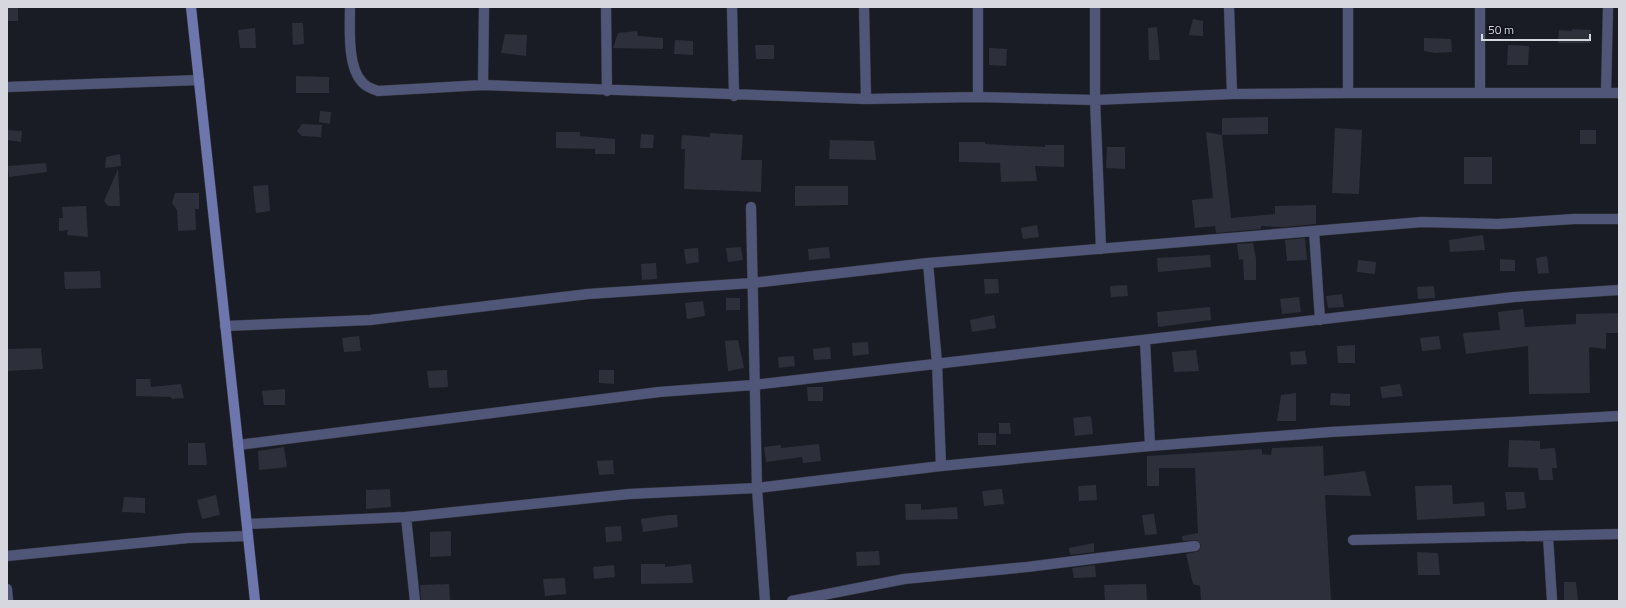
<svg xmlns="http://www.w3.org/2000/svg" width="1626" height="608" viewBox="0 0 1626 608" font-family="'Titillium Web',sans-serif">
<rect width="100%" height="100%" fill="#1a1c25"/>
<!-- building -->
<path fill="#2d2f3a" d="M 7,7 L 18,7 L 18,21 L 7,21 Z
M 1193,19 L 1203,21 L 1203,36 L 1189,35 Z
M 292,23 L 303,23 L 304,44 L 293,45 Z
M 1157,27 L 1160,60 L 1149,60 L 1148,28 Z
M 255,28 L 256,48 L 240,48 L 238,30 Z
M 1572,29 L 1591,30 L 1590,43 L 1558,43 L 1559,30 L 1572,31 Z
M 637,31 L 638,36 L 663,38 L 663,49 L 613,48 L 618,33 Z
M 505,34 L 527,35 L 526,56 L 501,53 Z
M 1424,38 L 1451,39 L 1452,52 L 1435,53 L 1424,51 Z
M 675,40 L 693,41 L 693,55 L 674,54 Z
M 755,45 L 774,45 L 774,59 L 756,59 Z
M 1508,45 L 1529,46 L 1528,65 L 1507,65 Z
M 989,48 L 1007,49 L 1006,66 L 989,65 Z
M 296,76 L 329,77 L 329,93 L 296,93 Z
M 320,111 L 331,112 L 330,124 L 319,122 Z
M 1268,117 L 1268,134 L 1222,135 L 1222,118 Z
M 302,124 L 322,125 L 321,137 L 302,136 L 297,131 Z
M 1335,128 L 1362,130 L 1359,194 L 1332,193 Z
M 7,130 L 22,131 L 21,142 L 7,140 Z
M 1580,130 L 1596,130 L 1596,144 L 1580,144 Z
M 556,132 L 580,132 L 580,136 L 615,139 L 615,154 L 595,154 L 595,149 L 556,148 Z
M 1206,132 L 1222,135 L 1231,218 L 1275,214 L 1275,206 L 1316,205 L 1316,224 L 1284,227 L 1261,226 L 1261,229 L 1216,233 L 1215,226 L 1195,228 L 1192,200 L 1213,198 Z
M 710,133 L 743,135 L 741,160 L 762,160 L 761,192 L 684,189 L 685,149 L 681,149 L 682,135 L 710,137 Z
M 641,134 L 654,135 L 653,148 L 640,148 Z
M 830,140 L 874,141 L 876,160 L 829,159 Z
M 959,142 L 985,142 L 985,144 L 1045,147 L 1045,145 L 1064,145 L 1064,167 L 1035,166 L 1037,181 L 1001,182 L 1000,163 L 959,162 Z
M 1107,147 L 1125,147 L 1125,169 L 1106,168 Z
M 120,154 L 121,166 L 105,168 L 106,157 Z
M 1464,157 L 1492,157 L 1492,184 L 1464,184 Z
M 46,163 L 47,172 L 9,177 L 8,166 Z
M 118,169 L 120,206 L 108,206 L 104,201 Z
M 268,185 L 270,211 L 256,213 L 253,186 Z
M 795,186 L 848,186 L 848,205 L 795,206 Z
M 175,193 L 199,193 L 199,209 L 195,209 L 196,230 L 178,231 L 177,210 L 172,203 Z
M 86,206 L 88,237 L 67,235 L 68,230 L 59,231 L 59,218 L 63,218 L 62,207 Z
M 1037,225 L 1039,237 L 1023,239 L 1021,228 Z
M 1483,235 L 1485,250 L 1450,252 L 1449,240 Z
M 1305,238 L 1307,260 L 1287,261 L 1285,240 Z
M 1253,243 L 1256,258 L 1256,280 L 1244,280 L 1243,259 L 1239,260 L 1237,244 Z
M 741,247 L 743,260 L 728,262 L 726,248 Z
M 829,247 L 830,258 L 809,260 L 808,249 Z
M 698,248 L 699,262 L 686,264 L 684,249 Z
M 1210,255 L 1211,267 L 1158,272 L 1157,258 Z
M 1547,256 L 1549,273 L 1538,274 L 1536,258 Z
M 1500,259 L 1515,260 L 1515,271 L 1500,271 Z
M 1358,260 L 1376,262 L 1375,274 L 1357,272 Z
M 656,263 L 657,279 L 642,280 L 641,264 Z
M 100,271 L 101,288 L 65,289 L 64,272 Z
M 984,279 L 998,279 L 999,293 L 985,294 Z
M 1127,285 L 1128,296 L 1111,297 L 1110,286 Z
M 1434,286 L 1435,298 L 1418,299 L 1417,287 Z
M 1342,294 L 1344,307 L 1328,308 L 1326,296 Z
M 1299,297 L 1301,312 L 1282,314 L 1280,299 Z
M 726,298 L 740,298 L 740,310 L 726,310 Z
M 703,301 L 705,316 L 687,319 L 685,303 Z
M 1210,307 L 1211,320 L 1158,327 L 1157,312 Z
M 1523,309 L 1525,327 L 1576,324 L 1576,314 L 1619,313 L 1619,333 L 1606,333 L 1606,349 L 1589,347 L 1590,393 L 1529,394 L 1528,346 L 1466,354 L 1463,333 L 1500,330 L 1498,312 Z
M 994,315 L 996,328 L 972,332 L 970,320 Z
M 359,336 L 361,351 L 344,352 L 342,338 Z
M 1439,336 L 1441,349 L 1422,351 L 1420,338 Z
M 738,340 L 744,368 L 728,371 L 725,341 Z
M 868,342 L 869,354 L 853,356 L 852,343 Z
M 1355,345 L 1355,363 L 1338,363 L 1337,346 Z
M 830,347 L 831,359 L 814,360 L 813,349 Z
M 41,348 L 43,369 L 7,371 L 7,349 Z
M 1196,350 L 1199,371 L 1174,372 L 1172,352 Z
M 1305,351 L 1307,364 L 1291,365 L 1290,352 Z
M 794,356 L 795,366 L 779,368 L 778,357 Z
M 447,370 L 448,387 L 429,388 L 427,371 Z
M 599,370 L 614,370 L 614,384 L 599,383 Z
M 136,379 L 150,379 L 151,387 L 181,384 L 184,398 L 172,399 L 171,397 L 136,396 Z
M 1400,384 L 1403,396 L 1382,398 L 1380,387 Z
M 807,387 L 823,387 L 823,401 L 808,401 Z
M 285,389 L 285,405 L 264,405 L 262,391 Z
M 1296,393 L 1296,421 L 1277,421 L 1281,395 Z
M 1331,393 L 1350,394 L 1350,406 L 1330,405 Z
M 1091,416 L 1093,434 L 1075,436 L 1073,418 Z
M 999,423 L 1010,423 L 1011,434 L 999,434 Z
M 978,433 L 996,433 L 996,445 L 978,445 Z
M 1509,440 L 1540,441 L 1540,449 L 1555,448 L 1557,468 L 1552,468 L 1553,480 L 1539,480 L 1538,468 L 1508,467 Z
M 188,443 L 205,443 L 207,465 L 188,465 Z
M 819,444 L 821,461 L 803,463 L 802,457 L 766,462 L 764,447 L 781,445 L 781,448 Z
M 1323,446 L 1324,476 L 1365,471 L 1371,496 L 1325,495 L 1331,601 L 1201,601 L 1200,586 L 1193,584 L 1186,554 L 1199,551 L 1201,545 L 1197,540 L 1183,541 L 1182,536 L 1198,533 L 1195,468 L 1159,468 L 1159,486 L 1147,486 L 1147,456 L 1262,449 L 1262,454 L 1271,455 L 1272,448 Z
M 284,447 L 287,467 L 259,470 L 258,451 Z
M 613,460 L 614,474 L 599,475 L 597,461 Z
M 1096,485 L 1097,500 L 1079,501 L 1078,486 Z
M 1452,485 L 1453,504 L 1484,502 L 1485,516 L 1417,520 L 1415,486 Z
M 390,489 L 391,507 L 366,509 L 366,490 Z
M 1002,489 L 1004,504 L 984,506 L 982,491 Z
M 1505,492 L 1524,492 L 1526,508 L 1507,510 Z
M 216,495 L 220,515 L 202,519 L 197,500 Z
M 124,497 L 145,498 L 145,513 L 122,512 Z
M 905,504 L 921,504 L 921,510 L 957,507 L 958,519 L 906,520 Z
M 1154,514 L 1157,534 L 1145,535 L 1142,515 Z
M 668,515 L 677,515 L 678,527 L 643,532 L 641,519 Z
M 621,526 L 622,541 L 606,542 L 605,527 Z
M 451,531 L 451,556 L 430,557 L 430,532 Z
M 1094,543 L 1094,552 L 1070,555 L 1069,548 Z
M 879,551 L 880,565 L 857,566 L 856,552 Z
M 1417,552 L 1438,553 L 1440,575 L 1418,575 Z
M 641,564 L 665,564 L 665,567 L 691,564 L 693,583 L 641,584 Z
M 614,565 L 615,577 L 594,579 L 593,567 Z
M 1095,565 L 1096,577 L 1074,578 L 1072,568 Z
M 565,578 L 566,594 L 545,596 L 543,579 Z
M 1564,582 L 1576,582 L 1578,601 L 1564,601 Z
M 449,584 L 450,601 L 421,601 L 420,585 Z
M 1146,584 L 1147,601 L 1105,601 L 1104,585 Z"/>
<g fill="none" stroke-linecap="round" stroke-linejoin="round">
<defs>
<path id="minor" d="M 350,7 C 350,28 347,66 362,82 C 366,87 372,89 378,91 L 483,85 L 866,99 L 978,97 L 1095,100 L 1232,94 L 1348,93 L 1619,93
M 606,7 L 607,91
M 732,7 L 734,96
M 864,7 L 866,99
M 978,7 L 978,97
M 1095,7 L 1095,100 L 1101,249
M 1229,7 L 1232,94
M 483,85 L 484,7
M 7,87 L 199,80
M 1348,93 L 1348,7
M 1480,93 L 1480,7
M 1606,93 L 1608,7
M 751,207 L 757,488 L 765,601
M 1314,231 L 1320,320
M 928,263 L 937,363 L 941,466
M 225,326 L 370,320 L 588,294 L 752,283 L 928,263 L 1422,222 L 1498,224 L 1574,219 L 1619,219
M 1145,340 L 1150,446
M 238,445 L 659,392 L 753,385 L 1514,297 L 1619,290
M 406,517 L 415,601
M 247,524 L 406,517 L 629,494 L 757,488 L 941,466 L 1150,446 L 1330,432 L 1619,416
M 1548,536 L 1552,601
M 1353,540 L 1619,534
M 7,556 L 188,538 L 248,536
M 7,589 L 8,601
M 792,601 L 904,579 L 1027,567 L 1195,546"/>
<path id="secondary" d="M 191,7 L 255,601"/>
</defs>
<!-- minor casing -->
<use href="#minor" stroke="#34363f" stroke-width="11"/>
<!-- secondary casing -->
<use href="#secondary" stroke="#34363f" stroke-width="11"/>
<!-- minor -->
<use href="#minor" stroke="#505678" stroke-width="10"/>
<!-- secondary -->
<use href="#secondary" stroke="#6d77ad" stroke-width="10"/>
</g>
<!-- border -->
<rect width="1626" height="608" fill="none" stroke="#d7d8df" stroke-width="16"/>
<!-- scale -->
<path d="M1482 34v6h108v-6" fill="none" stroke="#d7d8df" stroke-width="2"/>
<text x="1488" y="34" font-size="12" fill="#d7d8df" stroke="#11121c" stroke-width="3" paint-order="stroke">50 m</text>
</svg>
